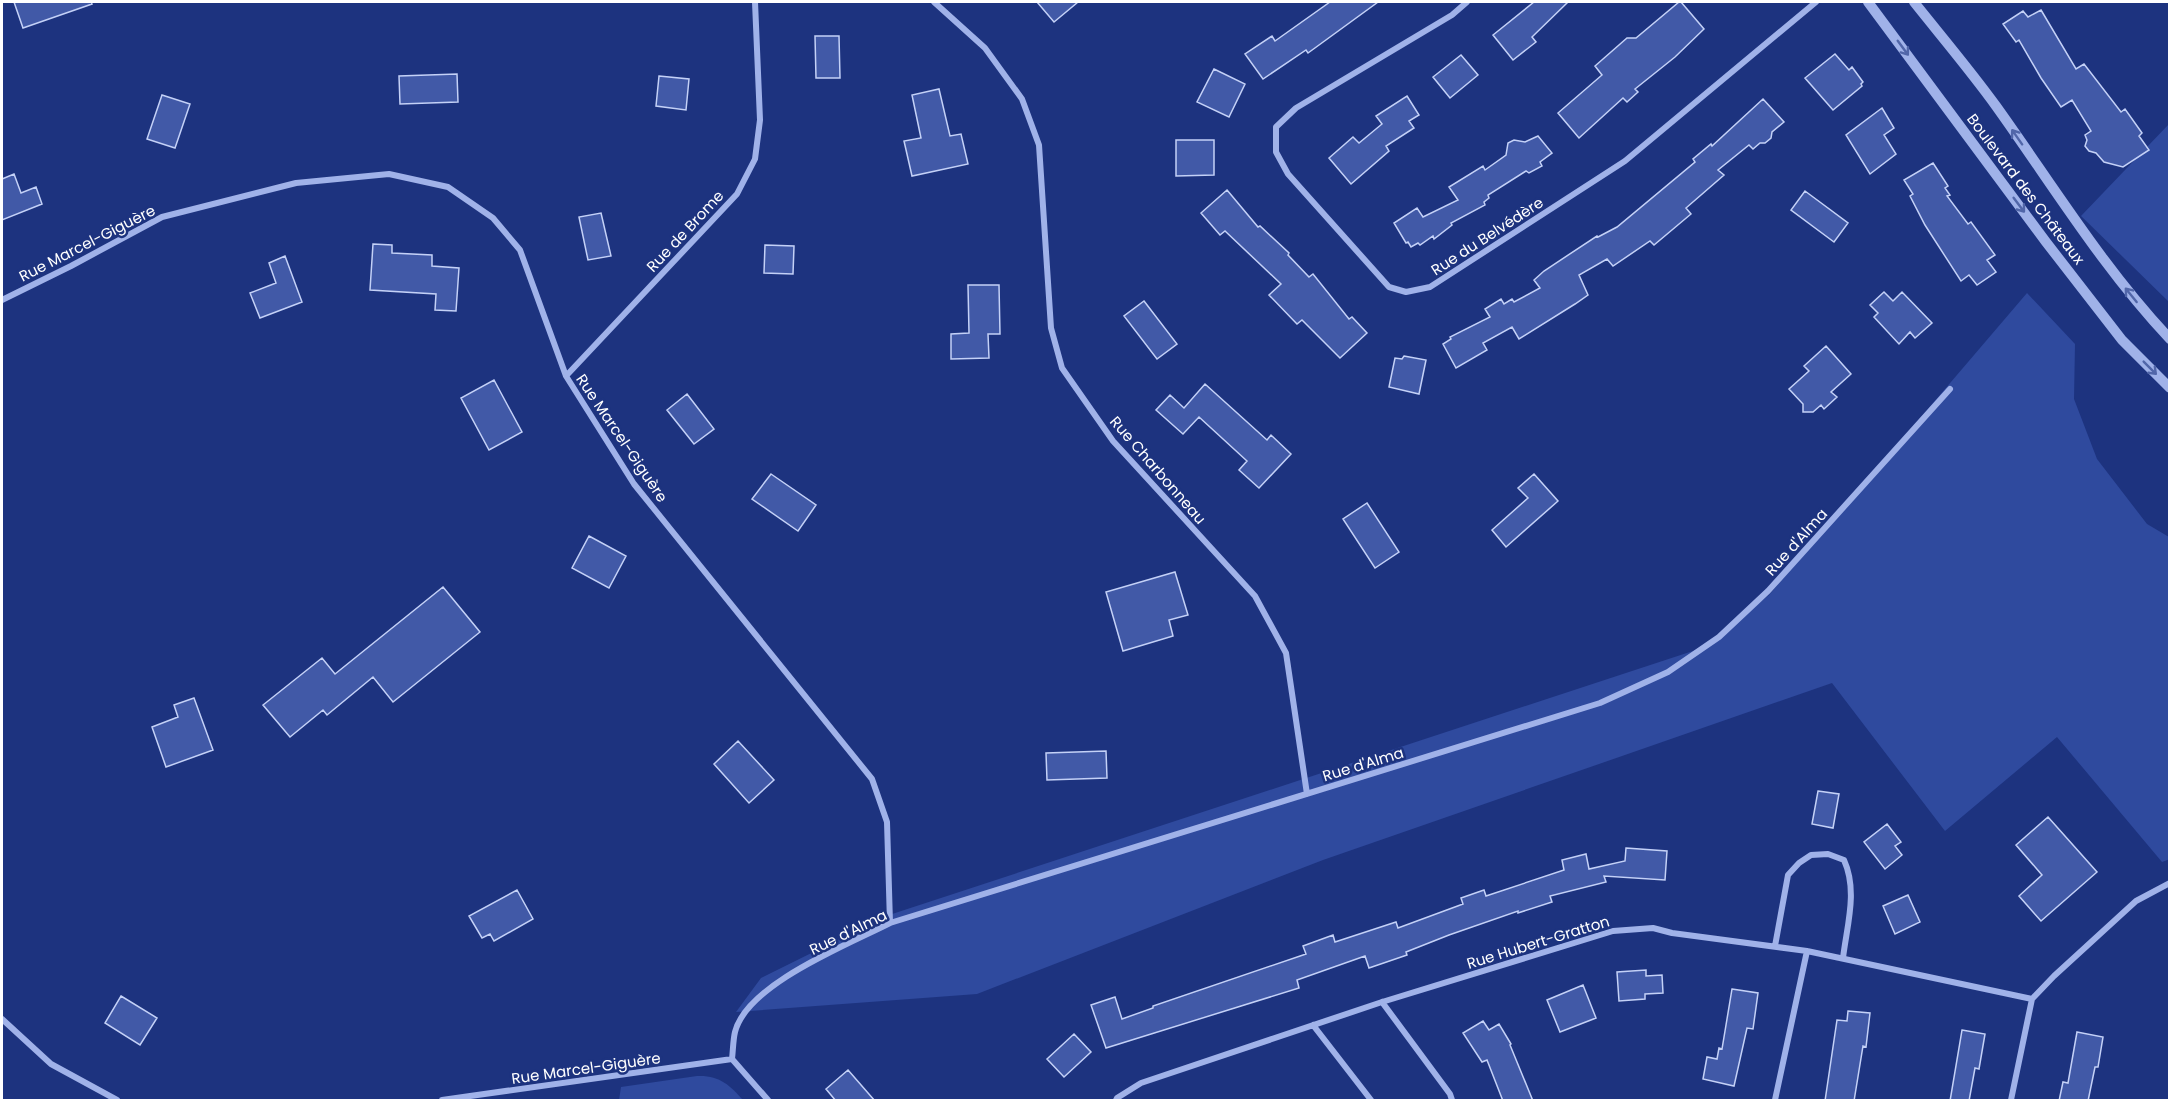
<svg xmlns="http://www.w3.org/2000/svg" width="2171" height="1102" viewBox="0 0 2171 1102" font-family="Poppins,sans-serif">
<rect width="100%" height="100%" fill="#1d337f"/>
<!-- green -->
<path fill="#2f4a9e" d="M 2169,124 L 2169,302 L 2081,216 Z
M 2027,293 L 2075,344 L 2074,399 L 2097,459 L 2147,524 L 2169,537 L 2170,859 L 2162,862 L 2057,737 L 1945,831 L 1832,683 L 1323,860 L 977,994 L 736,1012 L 761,978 L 886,916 L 1705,647 L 1769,595 Z
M 697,1076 C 719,1075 730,1085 743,1100 L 619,1100 L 621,1087 Z"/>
<!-- building -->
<path fill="#4159a7" stroke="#c4d1f7" stroke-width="1.5" d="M 14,2 L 91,2 L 92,4 L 23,28 Z
M 1037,2 L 1078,2 L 1054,22 Z
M 1330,2 L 1378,2 L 1308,53 L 1306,50 L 1263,79 L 1245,54 L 1272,36 L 1275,41 Z
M 1534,2 L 1568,2 L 1532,37 L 1536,42 L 1513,60 L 1493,35 Z
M 1679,2 L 1681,2 L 1704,29 L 1675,57 L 1635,89 L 1638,92 L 1627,102 L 1623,98 L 1579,138 L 1558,113 L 1602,75 L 1595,66 L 1627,38 L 1636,38 Z
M 2041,10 L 2076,69 L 2084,64 L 2121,112 L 2125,109 L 2142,133 L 2139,136 L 2149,150 L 2123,167 L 2104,162 L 2096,153 L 2089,151 L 2085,146 L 2087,140 L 2085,135 L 2091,131 L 2072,100 L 2061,107 L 2041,78 L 2019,40 L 2016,42 L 2003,24 L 2023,11 L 2028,17 Z
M 815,36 L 839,36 L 840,78 L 816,78 Z
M 1835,54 L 1849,70 L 1852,67 L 1863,82 L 1861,84 L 1862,86 L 1833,110 L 1805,78 Z
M 1461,55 L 1478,75 L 1450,98 L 1433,77 Z
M 1214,69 L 1245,84 L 1229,117 L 1197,102 Z
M 457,74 L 458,102 L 400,104 L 399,76 Z
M 659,76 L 689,79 L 686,110 L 656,106 Z
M 939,89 L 950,136 L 961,134 L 968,164 L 912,176 L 904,141 L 921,138 L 912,95 Z
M 162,95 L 190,104 L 175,148 L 147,139 Z
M 1407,96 L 1419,115 L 1409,121 L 1414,128 L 1386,146 L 1389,151 L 1351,184 L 1329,158 L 1353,137 L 1359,143 L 1382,124 L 1376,116 Z
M 1763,99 L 1784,122 L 1772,132 L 1771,138 L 1765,143 L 1760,143 L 1753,149 L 1749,145 L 1718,170 L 1724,175 L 1686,208 L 1691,214 L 1654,245 L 1650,241 L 1613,266 L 1607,259 L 1579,275 L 1588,295 L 1575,304 L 1519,339 L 1512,327 L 1483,343 L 1487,350 L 1456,368 L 1443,344 L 1451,339 L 1450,337 L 1490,317 L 1485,309 L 1501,299 L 1504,304 L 1512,299 L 1514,302 L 1540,288 L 1534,280 L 1544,271 L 1597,236 L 1598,237 L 1617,227 L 1695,162 L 1693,159 L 1711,144 L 1712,146 Z
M 1882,108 L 1894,128 L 1884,135 L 1896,154 L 1870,174 L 1846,135 Z
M 1538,136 L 1552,153 L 1540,162 L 1542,166 L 1529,173 L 1526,171 L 1488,195 L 1489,198 L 1484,202 L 1485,205 L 1451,223 L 1452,225 L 1434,239 L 1433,236 L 1420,245 L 1418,243 L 1411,247 L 1408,242 L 1406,243 L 1394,223 L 1417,208 L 1423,217 L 1458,200 L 1449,187 L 1483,166 L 1485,170 L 1506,155 L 1508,143 L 1514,140 L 1525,142 Z
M 1176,140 L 1214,140 L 1214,175 L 1176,176 Z
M 1933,163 L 1948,186 L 1945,188 L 1950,195 L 1947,196 L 1968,224 L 1971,222 L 1995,255 L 1987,260 L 1996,272 L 1977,285 L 1969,275 L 1961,281 L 1925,225 L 1910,196 L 1913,194 L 1904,180 Z
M 14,174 L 21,193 L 36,187 L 42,204 L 2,220 L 2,179 Z
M 1227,190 L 1258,227 L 1260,226 L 1289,253 L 1288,255 L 1309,277 L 1313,274 L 1349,319 L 1352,317 L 1367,333 L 1340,358 L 1302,320 L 1297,324 L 1269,295 L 1281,284 L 1225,231 L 1220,235 L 1201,213 Z
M 1805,191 L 1848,223 L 1834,242 L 1791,210 Z
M 601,213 L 611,256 L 588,260 L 579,217 Z
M 373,244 L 392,245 L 392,253 L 432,255 L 432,266 L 459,268 L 456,311 L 435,310 L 436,294 L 370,290 Z
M 765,245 L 794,246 L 793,274 L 764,273 Z
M 285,256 L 302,302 L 260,318 L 250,293 L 276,283 L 269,263 Z
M 968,285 L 999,285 L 1000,334 L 988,334 L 989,358 L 951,359 L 951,334 L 969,333 Z
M 1884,292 L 1893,301 L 1902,292 L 1932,323 L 1915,338 L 1910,332 L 1899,344 L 1874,317 L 1878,313 L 1870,305 Z
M 1144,301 L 1177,344 L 1157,359 L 1124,316 Z
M 1826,346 L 1851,374 L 1831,392 L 1837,397 L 1824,409 L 1821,405 L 1813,412 L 1803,412 L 1803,404 L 1789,389 L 1809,371 L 1804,366 Z
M 1404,356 L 1426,360 L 1419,394 L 1389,387 L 1395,358 L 1402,359 Z
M 494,380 L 522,432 L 489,450 L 461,398 Z
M 1205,384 L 1267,440 L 1271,435 L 1291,454 L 1259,488 L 1239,470 L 1247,461 L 1199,417 L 1183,434 L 1156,410 L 1170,395 L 1184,408 Z
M 687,394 L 714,429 L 694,444 L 667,410 Z
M 771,474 L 816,505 L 798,531 L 752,499 Z
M 1534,474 L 1558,501 L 1506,547 L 1492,530 L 1528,498 L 1518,488 Z
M 1367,503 L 1399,552 L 1375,568 L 1343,519 Z
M 589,536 L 626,556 L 609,588 L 572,568 Z
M 1175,572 L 1188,615 L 1169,620 L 1173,636 L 1123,651 L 1106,592 Z
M 443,587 L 480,632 L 393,702 L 373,677 L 327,715 L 323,710 L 290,737 L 263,705 L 322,658 L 335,674 Z
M 194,698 L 213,750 L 166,767 L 152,727 L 178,717 L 174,705 Z
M 738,741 L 774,780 L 749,803 L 714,764 Z
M 1106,751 L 1107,778 L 1047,780 L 1046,753 Z
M 1818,791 L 1839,794 L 1833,828 L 1812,824 Z
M 2048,817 L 2097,872 L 2041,921 L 2019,896 L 2042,875 L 2016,845 Z
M 1887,824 L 1901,842 L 1895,846 L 1902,855 L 1885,869 L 1864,842 Z
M 1626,848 L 1667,851 L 1665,880 L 1604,876 L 1606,882 L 1550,896 L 1552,902 L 1518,913 L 1518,911 L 1449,935 L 1406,952 L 1407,955 L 1369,968 L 1365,956 L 1297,980 L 1299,988 L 1106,1048 L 1091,1005 L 1115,997 L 1122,1019 L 1153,1008 L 1153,1006 L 1306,954 L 1303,946 L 1333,935 L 1335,942 L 1396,922 L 1398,928 L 1463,904 L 1461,898 L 1484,890 L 1486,896 L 1564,870 L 1562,860 L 1586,854 L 1589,869 L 1625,861 Z
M 517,890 L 533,919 L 494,941 L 490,934 L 482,938 L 469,916 Z
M 1908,895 L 1920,922 L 1895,934 L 1883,906 Z
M 1646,970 L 1646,976 L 1662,975 L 1663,993 L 1645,994 L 1645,999 L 1619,1001 L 1617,972 Z
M 1583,985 L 1596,1018 L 1560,1032 L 1547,1000 Z
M 1732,989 L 1758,993 L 1753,1029 L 1747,1028 L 1734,1086 L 1703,1079 L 1707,1057 L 1717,1059 L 1719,1048 L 1722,1049 Z
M 121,996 L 157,1018 L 140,1045 L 105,1023 Z
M 1848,1011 L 1870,1013 L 1866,1047 L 1863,1046 L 1854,1101 L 1825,1101 L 1837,1020 L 1847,1021 Z
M 1483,1021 L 1489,1030 L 1499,1024 L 1511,1044 L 1510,1045 L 1533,1101 L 1503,1101 L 1487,1060 L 1482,1062 L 1463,1033 Z
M 1962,1030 L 1985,1034 L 1979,1069 L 1975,1068 L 1969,1101 L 1950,1101 Z
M 2077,1032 L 2103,1037 L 2098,1067 L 2095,1067 L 2088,1101 L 2059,1101 L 2063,1082 L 2068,1083 Z
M 1074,1034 L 1091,1052 L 1064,1077 L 1047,1059 Z
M 848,1070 L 875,1101 L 836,1101 L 826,1089 Z"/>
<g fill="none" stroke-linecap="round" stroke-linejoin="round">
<!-- minor -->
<path stroke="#a0b2e9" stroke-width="6" d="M 934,2 L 985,48 L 1022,99 L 1039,145 L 1051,328 L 1062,368 L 1113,441 L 1255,596 L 1286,653 L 1307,794
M 1467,2 L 1452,15 L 1296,108 L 1276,127 L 1276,152 L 1288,174 L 1389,287 L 1406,292 L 1430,287 L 1625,161 L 1816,2
M 2,300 L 71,266 L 162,217 L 296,183 L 389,174 L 448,187 L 493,218 L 520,250 L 566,376 L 634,484 L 872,779 L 887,822 L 890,923
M 566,376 L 737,194 L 755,159 L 760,120 L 755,2
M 1775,946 L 1788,875 L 1799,863 L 1811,855 L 1828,854 L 1844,860 C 1858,891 1847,925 1843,958
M 1382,1002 L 1450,1094 L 1452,1100
M 2,1019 L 51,1064 L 117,1100
M 1313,1025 L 1371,1100
M 732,1059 C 733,1051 733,1040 735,1032 C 747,984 849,944 890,923 L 1600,703 L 1668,672 L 1719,637 L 1768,591 L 1950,389
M 732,1059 L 768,1100
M 442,1100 L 732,1059
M 1116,1100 L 1117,1098 L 1141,1083 L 1382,1002 L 1613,931 L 1653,928 L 1672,933 L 1807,951 L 2032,999
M 1775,1100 L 1807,951
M 2011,1100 L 2032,999 L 2054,976 L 2136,901 L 2170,883"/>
<!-- tertiary -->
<path stroke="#a0b2e9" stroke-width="10" d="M 1868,2 L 2046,242 L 2122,340 L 2170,388
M 1914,2 C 1941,36 1970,70 1996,106 C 2052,184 2103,268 2170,339"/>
</g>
<!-- one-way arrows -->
<defs><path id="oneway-shaft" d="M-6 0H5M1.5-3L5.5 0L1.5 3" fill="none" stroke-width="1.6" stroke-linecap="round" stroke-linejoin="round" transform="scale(1.5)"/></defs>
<g stroke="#5166a9">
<use href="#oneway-shaft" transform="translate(1903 48) rotate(54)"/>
<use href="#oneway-shaft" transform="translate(2017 137) rotate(-125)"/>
<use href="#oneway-shaft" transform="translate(2019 205) rotate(53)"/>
<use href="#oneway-shaft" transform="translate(2131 295) rotate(-129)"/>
<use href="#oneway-shaft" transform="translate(2150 368) rotate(45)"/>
</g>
<g text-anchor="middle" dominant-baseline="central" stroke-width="5" stroke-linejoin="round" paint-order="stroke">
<!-- street labels -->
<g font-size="15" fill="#fff" stroke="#1d337f">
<text transform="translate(2026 189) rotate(53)">Boulevard des Châteaux</text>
<text transform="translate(685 231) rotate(-47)">Rue de Brome</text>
<text transform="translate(1487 236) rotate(-33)">Rue du Belvédère</text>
<text transform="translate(87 243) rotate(-27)">Rue Marcel-Giguère</text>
<text transform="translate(622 438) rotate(56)">Rue Marcel-Giguère</text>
<text transform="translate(1158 470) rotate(49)">Rue Charbonneau</text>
<text transform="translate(1796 542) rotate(-48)">Rue d'Alma</text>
<text transform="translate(1363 764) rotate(-17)">Rue d'Alma</text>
<text transform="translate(848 932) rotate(-26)">Rue d'Alma</text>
<text transform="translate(1538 942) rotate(-17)">Rue Hubert-Gratton</text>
<text transform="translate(586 1068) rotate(-8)">Rue Marcel-Giguère</text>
</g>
</g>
<!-- border -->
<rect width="2171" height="1102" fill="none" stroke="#ffffff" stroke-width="6"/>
</svg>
